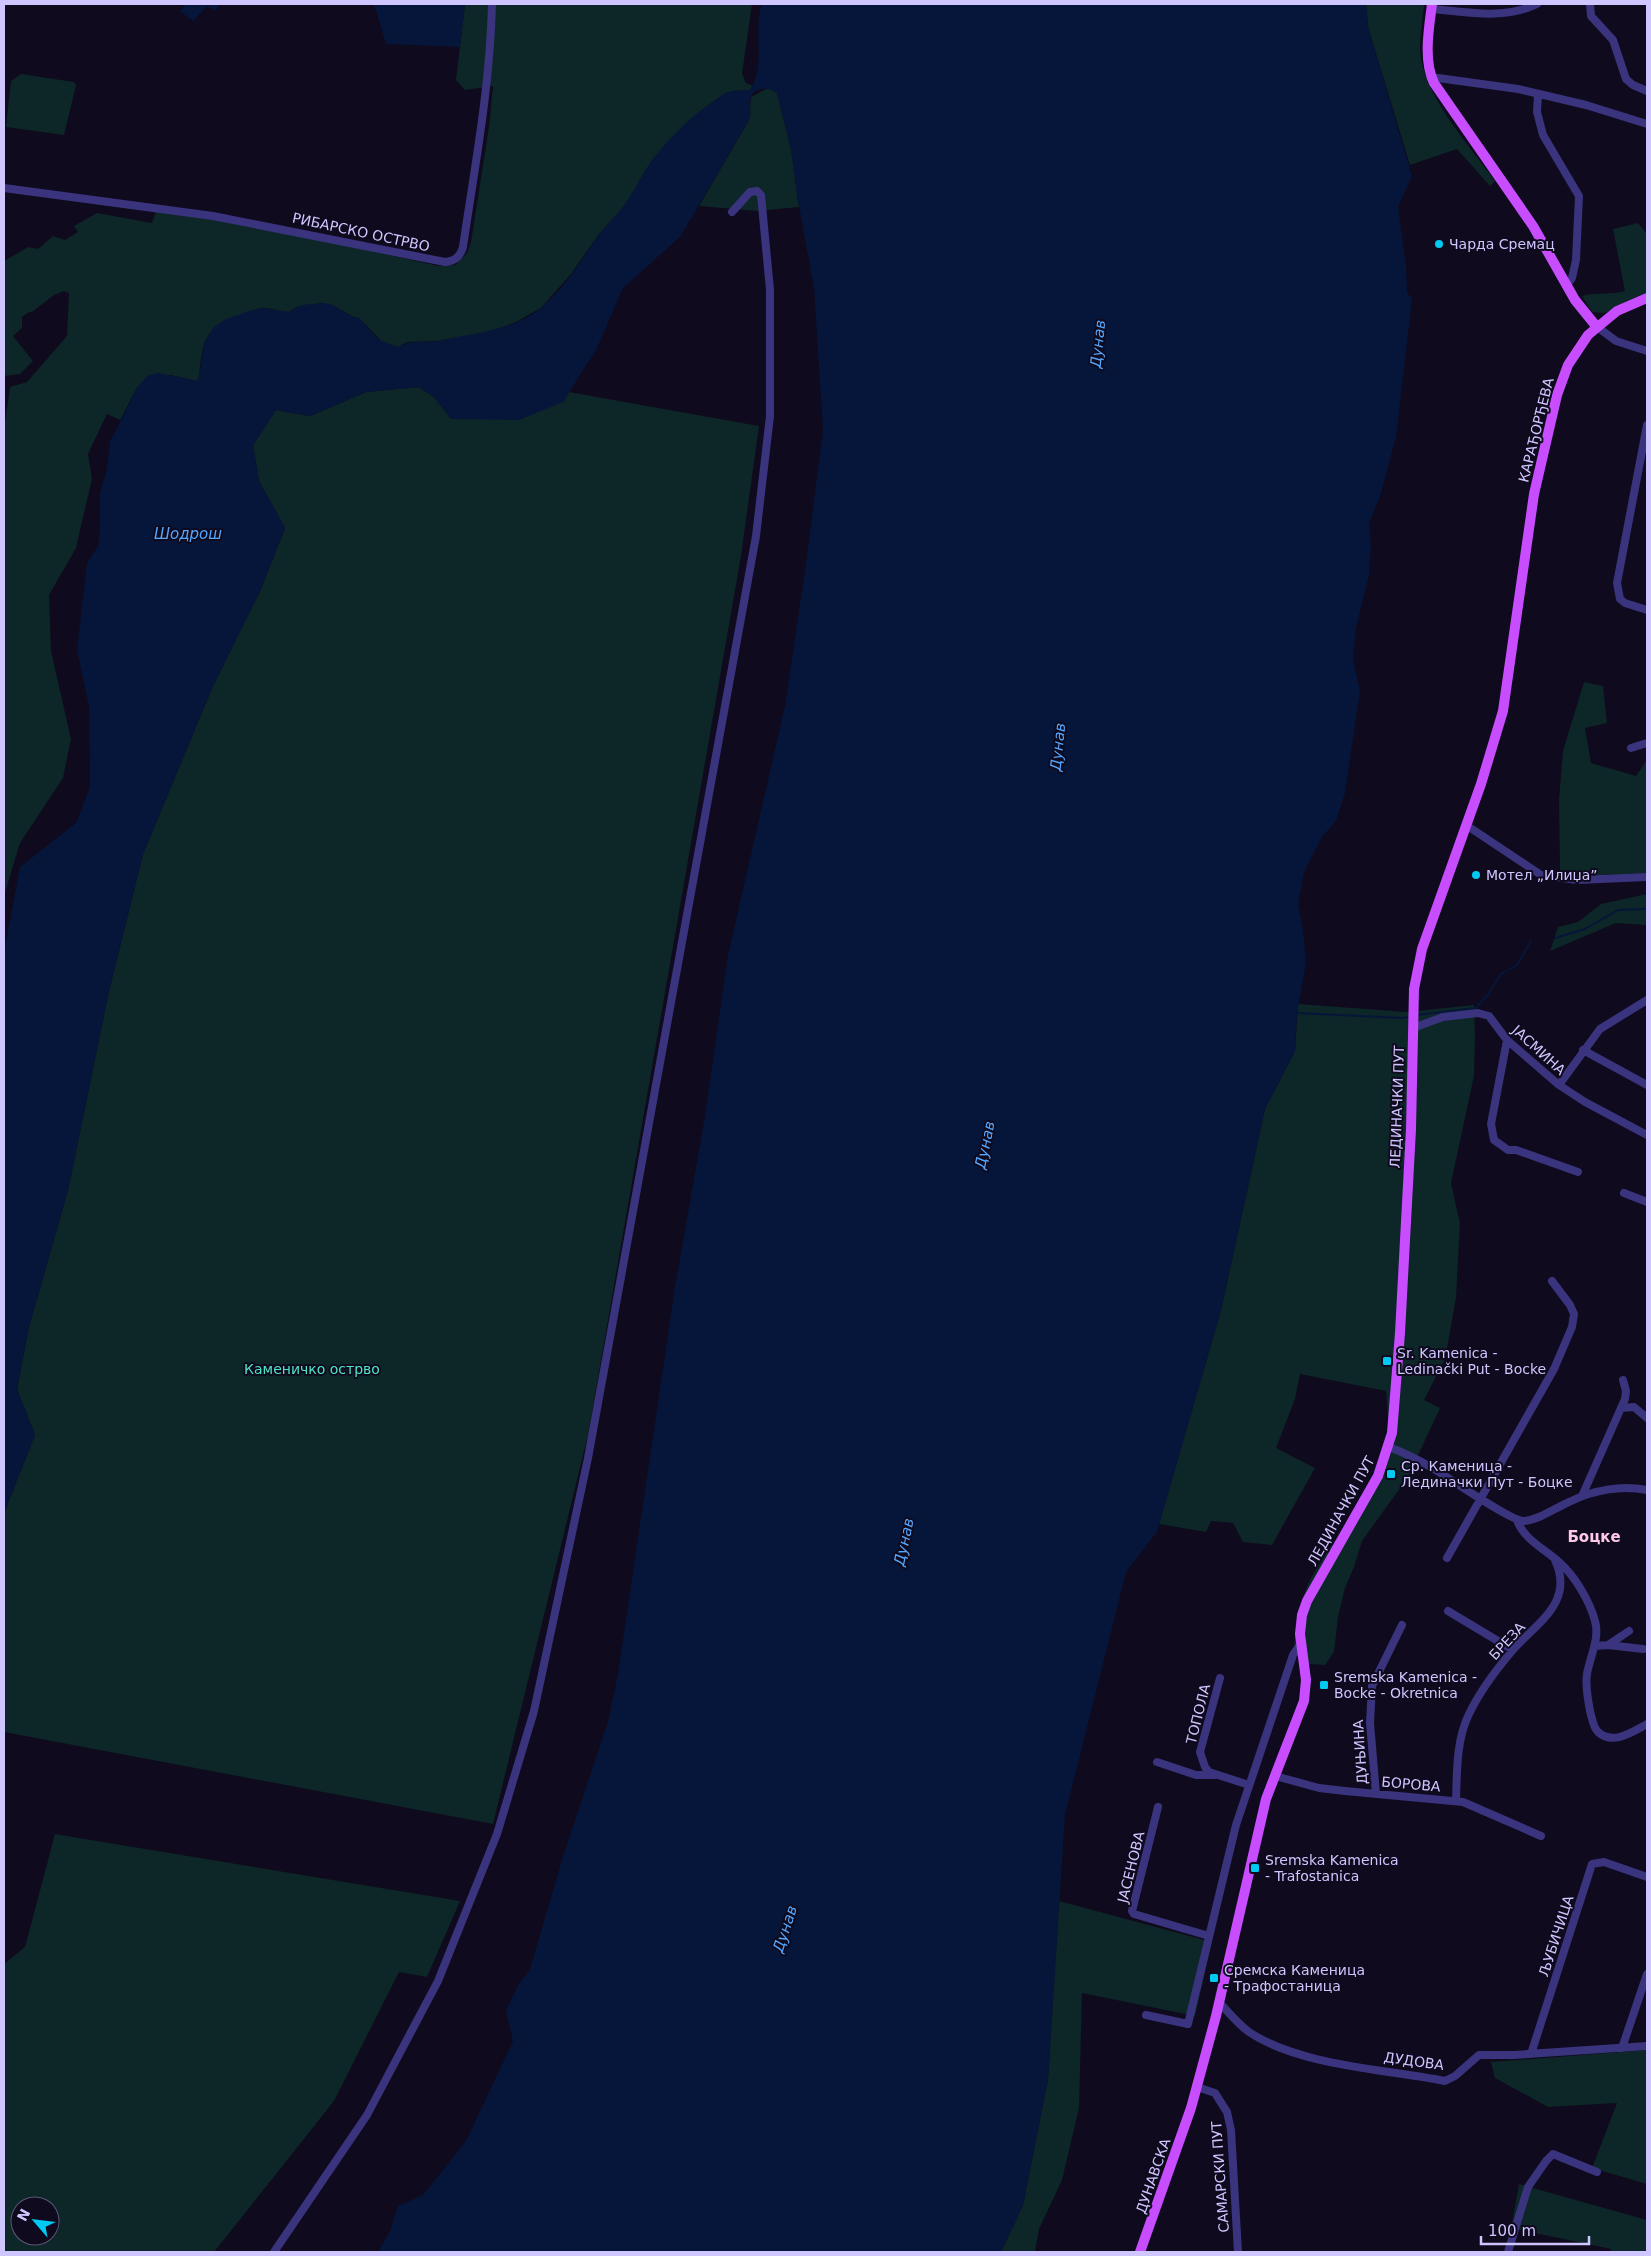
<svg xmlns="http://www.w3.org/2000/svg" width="1651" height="2256" viewBox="0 0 1651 2256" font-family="'DejaVu Sans',sans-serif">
<rect width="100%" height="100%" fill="#0f0a1d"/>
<!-- green -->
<path fill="#0d2627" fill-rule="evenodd" d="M 465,4 L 752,4 L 742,74 L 746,83 L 753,86 L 750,90 L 733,91 L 726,93 L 684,126 L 653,159 L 627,203 L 599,234 L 571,274 L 541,308 L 516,322 L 487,333 L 438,341 L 407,342 L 398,347 L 383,343 L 363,322 L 332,305 L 322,303 L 297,307 L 289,312 C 281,312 274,309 266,308 C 258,308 251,311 243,314 C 205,327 203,338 199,377 L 197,381 L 170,375 L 137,388 L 120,420 L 107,414 L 88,454 L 92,479 L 76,548 L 49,595 L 51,651 L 71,739 L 63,778 L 20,843 L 4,896 L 4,512 L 5,501 L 4,507 L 4,430 L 10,387 L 27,382 L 67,336 L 69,293 L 64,291 L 54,295 L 32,312 L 29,312 L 22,317 L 22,328 L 13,336 L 33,361 L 20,374 L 4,376 L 4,261 L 28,247 L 38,249 L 53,236 L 65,240 L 78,232 L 74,226 L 97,213 L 152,223 L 157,209 L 262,227 L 439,266 L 455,265 L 467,253 L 471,242 L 489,127 L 493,86 L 465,90 L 456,80 Z
M 1366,4 L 1424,4 C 1423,19 1420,35 1420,50 C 1422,94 1470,146 1495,181 L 1490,186 L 1457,149 L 1410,165 L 1368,27 Z
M 21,74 L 74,82 L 76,85 L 64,135 L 6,127 L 11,81 Z
M 768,88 L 777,93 L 791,149 L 799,207 L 757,211 L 699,206 L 749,120 L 751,97 Z
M 1638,223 L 1647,234 L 1647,293 L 1634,298 L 1605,313 L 1592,312 L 1582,296 C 1596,292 1611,295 1625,291 L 1613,229 Z
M 419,387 L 434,397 L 451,419 L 563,402 L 569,392 L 759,426 L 741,556 L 588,1435 L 493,1824 L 4,1732 L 4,1513 L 35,1435 L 17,1389 L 29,1327 L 68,1190 L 109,991 L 143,854 L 213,686 L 261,589 L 285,528 L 259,481 L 253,445 L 276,410 L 310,416 L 366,392 Z
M 1584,682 L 1603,686 L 1607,723 L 1585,728 L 1591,763 L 1636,776 L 1647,760 L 1647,873 L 1571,876 L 1560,871 L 1559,800 L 1563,751 Z
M 1647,894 L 1647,925 L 1616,923 L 1550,951 L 1558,927 L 1578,922 L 1601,904 Z
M 1298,1004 L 1407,1012 L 1474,1005 L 1475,1038 L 1474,1076 L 1451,1183 L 1460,1223 L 1456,1298 L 1445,1359 L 1424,1400 L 1440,1408 L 1408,1477 L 1362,1541 L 1354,1567 L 1345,1588 L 1338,1617 L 1334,1652 L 1325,1665 L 1309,1664 L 1304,1644 L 1294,1645 C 1298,1622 1300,1599 1311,1578 C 1333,1538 1367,1503 1382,1460 C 1390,1438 1388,1413 1386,1391 L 1300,1374 L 1295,1399 L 1276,1448 L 1315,1468 L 1272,1545 L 1243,1542 L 1233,1523 L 1211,1521 L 1206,1532 L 1159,1524 L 1221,1310 L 1265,1109 L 1295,1051 Z
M 55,1834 L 460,1901 L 427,1977 L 399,1972 L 334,2101 L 214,2252 L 4,2252 L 4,1964 L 25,1947 ZM 20,2206 L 50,2206 L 50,2236 L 20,2236 Z
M 1059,1901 L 1212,1942 L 1195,2016 L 1082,1993 L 1079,2108 L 1062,2180 L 1039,2229 L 1035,2252 L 1001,2252 L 1023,2205 L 1048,2079 Z
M 1647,2050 L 1647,2184 L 1592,2168 L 1617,2103 L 1548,2107 L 1495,2078 L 1491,2062 Z
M 1519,2184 L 1647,2220 L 1647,2252 L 1610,2252 L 1611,2249 L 1511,2228 Z"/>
<!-- water -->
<path fill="#06163a" d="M 186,4 L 218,4 L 216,11 L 207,6 L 193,21 L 180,11 Z
M 374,4 L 465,4 L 460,47 L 386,44 Z
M 762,4 L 1366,4 L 1368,27 L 1412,176 L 1398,207 L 1406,267 L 1407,292 L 1412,299 L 1396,437 L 1381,493 L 1369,524 L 1371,546 L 1369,575 L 1356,628 L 1353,659 L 1360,691 L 1345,793 L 1336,821 L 1322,837 L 1304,872 L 1298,904 L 1303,930 L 1306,963 L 1297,1013 L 1295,1051 L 1265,1109 L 1221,1310 L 1157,1532 L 1126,1572 L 1065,1815 L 1048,2079 L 1023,2205 L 1001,2252 L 378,2252 L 390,2231 L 398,2206 L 423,2195 L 466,2141 L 513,2041 L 506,2011 L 517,1987 L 530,1969 L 562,1860 L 608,1722 L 618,1674 L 675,1287 L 705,1116 L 728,955 L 785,706 L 806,564 L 823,430 L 814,288 L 797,195 L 791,149 L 777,93 C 770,86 752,87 750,100 C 749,108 752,111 749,120 L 680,237 L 623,288 L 597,348 L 563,402 L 519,420 L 451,419 L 434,397 L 419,387 L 366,392 L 310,416 L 276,410 L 253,445 L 259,481 L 285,528 L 261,589 L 213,686 L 143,854 L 109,991 L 68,1190 L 29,1327 L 17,1389 L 35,1435 L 4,1513 L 4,953 L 20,867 L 76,823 L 90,787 L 89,707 L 77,650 L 87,563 L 98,546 L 100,532 L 100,494 L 107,468 L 110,442 L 137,388 L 147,376 L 158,373 L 197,381 L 199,377 L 204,344 L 213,328 L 226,319 L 253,310 L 263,308 L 289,312 L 302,305 L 322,303 L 332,305 L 353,317 L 358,317 L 379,340 L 398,347 C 412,339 424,344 439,341 C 473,333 514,331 542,307 C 565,288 581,260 598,236 C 607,224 619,214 627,201 C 636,188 643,172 653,159 C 672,134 699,109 726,93 L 733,91 L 750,90 C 767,65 752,30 762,4 Z"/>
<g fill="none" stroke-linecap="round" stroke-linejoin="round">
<!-- stream -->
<path stroke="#06163a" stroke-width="2" d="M 1555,938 L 1585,929 L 1618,910 L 1647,909
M 1297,1013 L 1402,1018 L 1410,1017
M 1417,1015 L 1476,1008 L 1489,993 L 1501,974 L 1517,965 L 1531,941"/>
<!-- minor -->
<path stroke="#3a337e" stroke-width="8" d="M 1590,4 L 1591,16 L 1613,40 L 1626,79 L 1633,85 L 1647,91
M 1432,9 C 1467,12 1504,20 1537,4
M 1431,77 L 1518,89 L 1586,105 L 1647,124
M 1538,94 L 1537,112 L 1543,135 L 1579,196 L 1576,260 L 1572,278 L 1566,286
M 4,188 L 213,216 L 445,262 C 455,261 460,257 463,247 C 475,165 490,87 492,4
M 1596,326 L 1616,341 L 1647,351
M 1647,425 L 1617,583 L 1620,599 L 1625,603 L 1647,610
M 1631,748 L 1647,743
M 1466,825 L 1541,875 L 1577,880 L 1647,877
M 1413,1028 L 1443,1017 L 1478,1013 L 1489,1016 L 1507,1040 L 1559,1085 L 1585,1102 L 1647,1135
M 1507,1040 L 1491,1124 L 1494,1140 L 1508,1150 L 1516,1150 L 1578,1172
M 1583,1050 L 1647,1085
M 1559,1085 L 1600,1029 L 1647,1000
M 1624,1193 L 1647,1202
M 1621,1408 L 1634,1407 L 1647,1418
M 1389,1447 C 1405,1453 1419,1460 1434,1469 C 1449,1478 1511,1521 1523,1521 C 1539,1520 1555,1508 1569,1502 C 1593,1490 1621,1485 1647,1490
M 1582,1496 L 1625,1399 L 1626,1391 L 1623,1380
M 1517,1520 C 1524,1540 1545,1549 1560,1563 C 1575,1576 1590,1602 1595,1621 C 1600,1639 1590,1656 1587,1674 C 1585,1686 1588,1699 1590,1711 C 1592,1718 1593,1727 1598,1732 C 1613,1746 1634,1731 1647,1724
M 1447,1558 L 1554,1369 L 1572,1327 L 1574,1314 L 1570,1305 L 1552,1281
M 1448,1611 L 1513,1650
M 1608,1645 L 1643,1649
M 1595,1646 L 1608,1645 L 1629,1631
M 1220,1678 L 1200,1752 L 1205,1767 L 1209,1772 L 1249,1785
M 1157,1762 L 1196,1775 L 1215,1775
M 1275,1776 L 1319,1788 L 1345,1791 L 1463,1802 L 1541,1836
M 1376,1794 L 1370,1723 L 1372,1686 L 1402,1625
M 1456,1801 C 1457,1773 1456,1740 1469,1714 C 1480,1691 1495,1671 1512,1651 C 1536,1623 1575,1603 1555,1560
M 1158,1807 L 1132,1911 L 1134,1914 L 1209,1936
M 1219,2002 C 1228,2012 1238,2024 1249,2032 C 1300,2066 1385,2069 1445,2081 L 1455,2076 L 1479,2055 L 1514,2055 L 1647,2046
M 1146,2015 L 1188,2024 L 1236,1825 L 1293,1655 L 1301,1643
M 1622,2048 L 1647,1974
M 1531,2054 L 1592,1864 L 1604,1862 L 1647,1877
M 1197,2087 L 1215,2093 L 1227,2112 L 1231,2130 L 1238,2252
M 274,2252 L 367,2115 L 438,1981 L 497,1834 L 534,1711 L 588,1458 L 756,536 L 770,416 L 770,290 L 761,195 L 757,191 L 750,192 L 732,212
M 1508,2252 L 1528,2187 L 1546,2161 L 1553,2154 L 1597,2172"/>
<!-- major -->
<path stroke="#c74dff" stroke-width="10" d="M 1432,4 C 1429,28 1423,60 1434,83 L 1533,226 L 1575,300 L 1596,326
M 1140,2252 L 1191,2108 L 1216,2016 L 1266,1799 L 1304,1701 L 1306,1680 L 1300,1634 L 1302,1615 L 1307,1601 L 1378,1476 L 1392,1433 L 1400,1333 L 1411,1129 L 1414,989 L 1422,949 L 1481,784 L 1503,711 L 1534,494 L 1557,395 L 1568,365 L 1588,335 L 1617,311 L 1647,298"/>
</g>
<!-- markers -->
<g fill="#00caf1" stroke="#0f0a1d" stroke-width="2">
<circle cx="1439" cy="244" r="5"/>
<circle cx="1476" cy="875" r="5"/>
<rect x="1382" y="1356" width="10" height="10" rx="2.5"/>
<rect x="1386" y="1469" width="10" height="10" rx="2.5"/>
<rect x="1319" y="1680" width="10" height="10" rx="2.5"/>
<rect x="1250" y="1863" width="10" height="10" rx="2.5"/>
<rect x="1209" y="1973" width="10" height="10" rx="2.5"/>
</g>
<g text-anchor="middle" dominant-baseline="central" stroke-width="4" stroke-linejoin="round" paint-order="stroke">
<!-- street labels -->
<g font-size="14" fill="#d0c6ff" stroke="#0f0a1d">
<text transform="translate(361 232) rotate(12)">РИБАРСКО ОСТРВО</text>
<text transform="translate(1536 430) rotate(-76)">КАРАЂОРЂЕВА</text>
<text transform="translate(1539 1050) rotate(42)">ЈАСМИНА</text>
<text transform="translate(1397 1107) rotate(-88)">ЛЕДИНАЧКИ ПУТ</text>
<text transform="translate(1341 1511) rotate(-61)">ЛЕДИНАЧКИ ПУТ</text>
<text transform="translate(1507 1641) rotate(-47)">БРЕЗА</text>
<text transform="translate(1198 1714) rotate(-76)">ТОПОЛА</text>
<text transform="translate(1360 1752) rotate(-94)">ДУЊИНА</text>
<text transform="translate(1411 1784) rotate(5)">БОРОВА</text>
<text transform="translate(1131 1867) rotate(-76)">ЈАСЕНОВА</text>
<text transform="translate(1556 1936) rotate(-72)">ЉУБИЧИЦА</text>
<text transform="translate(1414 2061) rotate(8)">ДУДОВА</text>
<text transform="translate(1153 2176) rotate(-71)">ДУНАВСКА</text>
<text transform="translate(1220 2177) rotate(-94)">САМАРСКИ ПУТ</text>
</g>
<!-- poi labels -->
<g font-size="14" fill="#d0c6ff" stroke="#0f0a1d" text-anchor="start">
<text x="1449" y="244">Чарда Сремац</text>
<text x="1486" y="875">Мотел „Илиџа”</text>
<text x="1397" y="1353">Sr. Kamenica -<tspan x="1397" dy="16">Ledinački Put - Bocke</tspan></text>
<text x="1401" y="1466">Ср. Каменица -<tspan x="1401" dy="16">Лединачки Пут - Боцке</tspan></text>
<text x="1334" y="1677">Sremska Kamenica -<tspan x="1334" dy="16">Bocke - Okretnica</tspan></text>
<text x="1265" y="1860">Sremska Kamenica<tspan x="1265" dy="16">- Trafostanica</tspan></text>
<text x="1224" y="1970">Сремска Каменица<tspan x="1224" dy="16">- Трафостаница</tspan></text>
</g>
<!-- park labels -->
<g font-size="14" fill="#4de4c7" stroke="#0f0a1d">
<text x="312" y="1369">Каменичко острво</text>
</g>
<!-- water labels -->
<g font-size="15" font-style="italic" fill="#54a6ff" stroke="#0f0a1d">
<text transform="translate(1098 344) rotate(-84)">Дунав</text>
<text x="188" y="534">Шодрош</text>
<text transform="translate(1058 747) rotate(-84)">Дунав</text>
<text transform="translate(985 1145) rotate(-78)">Дунав</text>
<text transform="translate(904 1542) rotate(-78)">Дунав</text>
<text transform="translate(785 1929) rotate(-72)">Дунав</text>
</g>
<!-- neighbourhood labels -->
<g font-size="15" font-weight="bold" fill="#ffc8e8" stroke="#0f0a1d">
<text x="1594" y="1537">Боцке</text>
</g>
</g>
<!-- border -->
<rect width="1651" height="2256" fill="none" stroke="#d0c6ff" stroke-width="10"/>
<!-- north arrow -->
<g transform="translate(35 2221) rotate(298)"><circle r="24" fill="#0f0a1d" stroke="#5c5577"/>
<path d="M0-4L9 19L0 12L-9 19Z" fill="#00caf1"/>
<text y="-8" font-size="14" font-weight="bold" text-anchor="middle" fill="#d0c6ff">N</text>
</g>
<!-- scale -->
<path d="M1481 2236v8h108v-8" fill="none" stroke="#d0c6ff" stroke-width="2.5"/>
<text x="1488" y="2236" font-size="15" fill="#d0c6ff" stroke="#0f0a1d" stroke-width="4" paint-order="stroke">100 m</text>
</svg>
